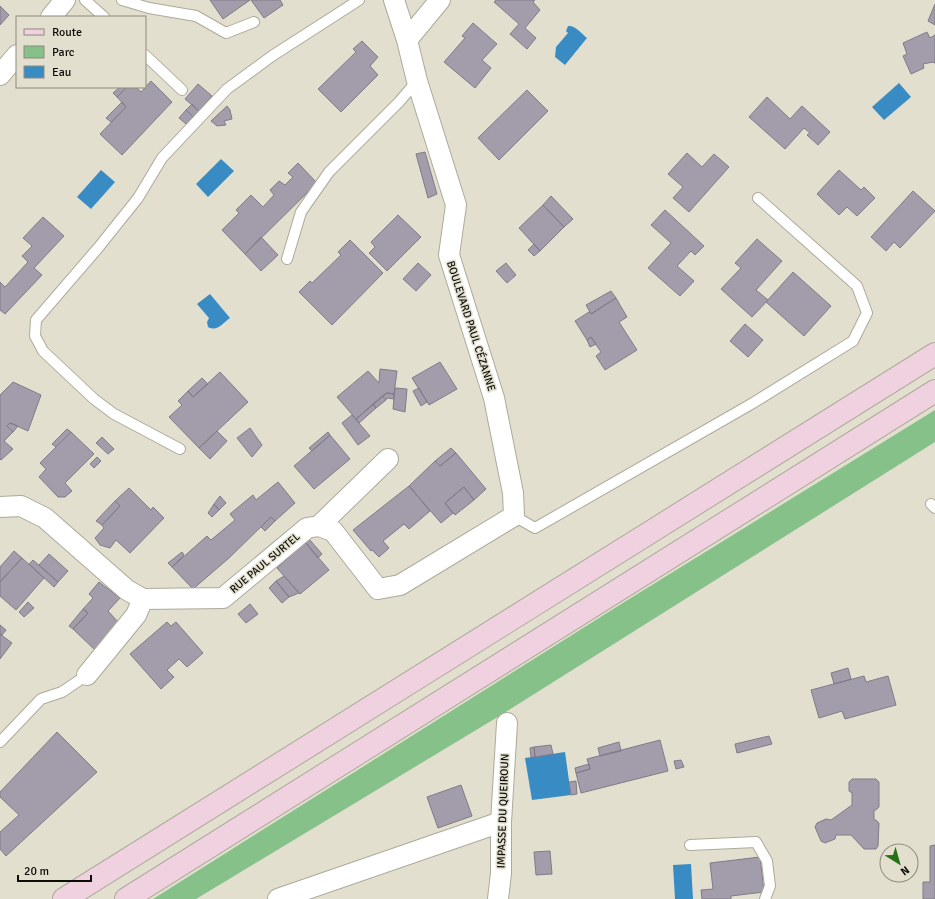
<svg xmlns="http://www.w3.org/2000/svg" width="935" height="899" viewBox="0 0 935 899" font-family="Signika,sans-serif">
<rect width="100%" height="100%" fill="#e2dfcf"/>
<!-- green -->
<path fill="#85c188" d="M 935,410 L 935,442 L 496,718 L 196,899 L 153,899 L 626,601 Z"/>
<!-- water -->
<path fill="#398cc3" d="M 568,26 C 575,25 582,34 587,38 L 565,65 L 555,57 L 556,47 L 568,33 L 566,31 Z
M 899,83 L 911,97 L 884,120 L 872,107 Z
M 221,159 L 234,171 L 208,197 L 196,184 Z
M 101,170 L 115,182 L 91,209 L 77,197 Z
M 210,294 L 230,318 C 223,323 217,332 208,327 L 207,322 L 209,318 L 197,304 Z
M 565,752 L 571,795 L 532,800 L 525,758 Z
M 691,864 L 693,899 L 675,899 L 673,865 Z"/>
<!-- building -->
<path fill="#a29cab" stroke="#807b89" d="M 210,0 L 250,0 L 223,19 Z
M 251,0 L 280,0 L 283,5 L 264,18 Z
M 496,0 L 535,0 L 533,2 L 540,10 L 525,28 L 536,38 L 527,49 L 510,34 L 519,24 L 494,2 Z
M 935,4 L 935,25 L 928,21 Z
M 0,6 L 9,15 L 0,25 Z
M 473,23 L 497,44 L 482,60 L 491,68 L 475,88 L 444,62 L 465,38 L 462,36 Z
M 927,32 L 930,38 L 935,35 L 935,63 L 934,63 L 933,62 L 923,64 L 924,68 L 911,74 L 903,56 L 907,54 L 903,43 Z
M 362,41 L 378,57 L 370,66 L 378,75 L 341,112 L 318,89 L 356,52 L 353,49 Z
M 151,81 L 172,102 L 122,155 L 100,134 L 126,107 L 117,97 L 127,87 L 136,87 L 141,92 Z
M 198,84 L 212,96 L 199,111 L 185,99 Z
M 120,87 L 127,87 L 117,97 L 113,93 Z
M 527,90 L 548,111 L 499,160 L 478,138 Z
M 767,97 L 790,119 L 802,106 L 830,132 L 818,145 L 807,135 L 810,133 L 804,128 L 785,149 L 749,117 Z
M 122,102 L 126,107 L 111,122 L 106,118 Z
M 192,104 L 199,111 L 193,117 L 186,110 Z
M 227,106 L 230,110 L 232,119 L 224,121 L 226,125 L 217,126 L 211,121 Z
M 186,110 L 193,117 L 186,124 L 179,118 Z
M 425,152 L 437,194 L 428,198 L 416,154 Z
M 687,153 L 702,167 L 714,154 L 729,167 L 689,212 L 673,198 L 683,187 L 668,174 Z
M 298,163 L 317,183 L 245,254 L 222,230 L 239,213 L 236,210 L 251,195 L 263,207 L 274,195 L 270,190 L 279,181 L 285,185 L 293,177 L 288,173 Z
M 839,170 L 861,190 L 864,187 L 875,198 L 857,216 L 847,207 L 839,215 L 817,194 Z
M 913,191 L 935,211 L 900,248 L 894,242 L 886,251 L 871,237 Z
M 551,196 L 573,219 L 564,227 L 543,205 Z
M 543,205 L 564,227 L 540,251 L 519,228 Z
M 665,210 L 704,246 L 695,255 L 691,251 L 677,266 L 694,281 L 680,296 L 648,268 L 671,243 L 651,225 Z
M 398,215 L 421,237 L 387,271 L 369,253 L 375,247 L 371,242 Z
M 43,217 L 64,236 L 34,268 L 42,275 L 5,314 L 0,310 L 0,282 L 5,287 L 28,262 L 22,256 L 32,246 L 23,238 Z
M 261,237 L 278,255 L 261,271 L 245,254 Z
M 757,239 L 782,261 L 756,290 L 768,300 L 752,317 L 721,289 L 741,268 L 735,263 Z
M 350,240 L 383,273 L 332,325 L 299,292 L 310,281 L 312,283 L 341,255 L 338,252 Z
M 534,244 L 540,251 L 534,256 L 528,250 Z
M 418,263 L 431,275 L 416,291 L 403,279 Z
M 506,263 L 516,275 L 507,283 L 496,271 Z
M 793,272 L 831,306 L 804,336 L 766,302 Z
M 611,291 L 616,298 L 591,314 L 586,305 Z
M 616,298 L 627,317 L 619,322 L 637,350 L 605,370 L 596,356 L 601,352 L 591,337 L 587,340 L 575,321 L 589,312 L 591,314 Z
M 745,324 L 763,340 L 748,357 L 730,341 Z
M 591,337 L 596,344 L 590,347 L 587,340 Z
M 440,362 L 457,389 L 429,405 L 412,378 Z
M 380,369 L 397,371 L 394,394 L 387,393 L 356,419 L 337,397 L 368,371 L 379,383 Z
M 220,372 L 248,402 L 199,448 L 169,417 L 182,405 L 178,401 L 188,391 L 193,397 Z
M 202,378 L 208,384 L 193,397 L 188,391 Z
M 13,382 L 41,395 L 28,431 L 10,423 L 7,426 L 13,432 L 4,441 L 13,449 L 1,460 L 0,459 L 0,395 Z
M 395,388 L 407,389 L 405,412 L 393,409 Z
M 419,388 L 427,402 L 421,406 L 413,391 Z
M 387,393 L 394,394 L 394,399 L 387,398 L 386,400 L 382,396 Z
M 382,396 L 386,400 L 376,408 L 373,404 Z
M 373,404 L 376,408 L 359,423 L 356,419 Z
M 352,415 L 370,436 L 358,445 L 342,423 Z
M 10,423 L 18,426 L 13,432 L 7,426 Z
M 250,428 L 262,445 L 252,457 L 237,438 Z
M 67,429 L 71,432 L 56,447 L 52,444 Z
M 217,431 L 227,441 L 210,459 L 199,448 Z
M 71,432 L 94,454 L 65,483 L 72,491 L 65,497 L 58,497 L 39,477 L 46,469 L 40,463 Z
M 328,432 L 330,435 L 312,451 L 309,448 Z
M 330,435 L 350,459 L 314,489 L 294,466 Z
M 102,437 L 114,449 L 108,454 L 96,443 Z
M 451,448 L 456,453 L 440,466 L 435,461 Z
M 456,453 L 486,489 L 474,500 L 464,487 L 445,503 L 453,513 L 441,523 L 409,486 L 435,461 L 440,466 Z
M 97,457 L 101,461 L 94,468 L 90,464 Z
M 278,482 L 295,503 L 275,521 L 271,517 L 229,558 L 193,589 L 172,567 L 207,536 L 211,540 L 235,520 L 230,514 L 253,495 L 256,500 Z
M 409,486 L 430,511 L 409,529 L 404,524 L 383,541 L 389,548 L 379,557 L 372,550 L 371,551 L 353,530 Z
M 464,487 L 474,500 L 455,515 L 445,503 Z
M 129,488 L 151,510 L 153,507 L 164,518 L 130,553 L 116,540 L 110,548 L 100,545 L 95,538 L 104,528 L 102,525 L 120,506 L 115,501 Z
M 220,496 L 226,503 L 219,510 L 214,504 Z
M 115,501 L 120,506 L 102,525 L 96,521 Z
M 214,504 L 219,510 L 212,517 L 208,513 Z
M 271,517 L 275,521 L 265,531 L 261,527 Z
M 309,539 L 322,554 L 318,558 L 305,542 Z
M 305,542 L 329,570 L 300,594 L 277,568 Z
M 14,551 L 22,558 L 0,582 L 0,567 Z
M 182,552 L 184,555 L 172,567 L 168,563 Z
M 49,554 L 68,571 L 58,582 L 39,565 Z
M 22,558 L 44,578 L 16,610 L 0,596 L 0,582 Z
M 33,560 L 58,582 L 54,587 L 29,564 Z
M 284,576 L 299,593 L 289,597 L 276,581 Z
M 276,581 L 289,597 L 282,603 L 269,588 Z
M 99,582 L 120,598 L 108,611 L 119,623 L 95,650 L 73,629 L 88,613 L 83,609 L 93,598 L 89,594 Z
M 28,602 L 34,608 L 24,617 L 19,612 Z
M 250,604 L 258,614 L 246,623 L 238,614 Z
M 83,609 L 88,613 L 73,629 L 69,626 Z
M 167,622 L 171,626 L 176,622 L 203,653 L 187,667 L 179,659 L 167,670 L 174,677 L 161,689 L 130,654 Z
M 0,625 L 6,630 L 2,635 L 0,634 Z
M 0,634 L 12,643 L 0,659 Z
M 848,668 L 851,679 L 834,684 L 831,673 Z
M 864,676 L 866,682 L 888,676 L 896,705 L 845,719 L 842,711 L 819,718 L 811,690 Z
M 57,732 L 97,772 L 6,856 L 0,849 L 0,832 L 19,815 L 0,797 L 0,792 Z
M 769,736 L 772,744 L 737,753 L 735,744 Z
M 660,740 L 668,771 L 581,793 L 576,773 L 590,769 L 587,759 Z
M 619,742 L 621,751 L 600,756 L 598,748 Z
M 551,745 L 553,754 L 535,757 L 534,747 Z
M 534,747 L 535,757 L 531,757 L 530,748 Z
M 681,760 L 684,767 L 676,769 L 674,761 Z
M 589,764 L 590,769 L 576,773 L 575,768 Z
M 852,779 L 876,779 L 879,782 L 879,807 L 876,810 L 874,810 L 874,820 L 876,820 L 879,823 L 878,846 L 876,849 L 864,849 L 851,835 L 836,835 L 835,839 L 825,843 L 821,841 L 815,827 L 817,823 L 826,819 L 831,820 L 852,805 L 852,793 L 849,791 L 849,782 Z
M 576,781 L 577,794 L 571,795 L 569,782 Z
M 461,785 L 472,816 L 438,828 L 427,797 Z
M 935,845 L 935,899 L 923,899 L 923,882 L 930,882 L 930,846 Z
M 550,851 L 552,874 L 536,875 L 534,852 Z
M 760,857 L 764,892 L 731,896 L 731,899 L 702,899 L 701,890 L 713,889 L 710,863 Z"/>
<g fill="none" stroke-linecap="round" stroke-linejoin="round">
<defs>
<path id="service" d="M 85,0 L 104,17
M 122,0 L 149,8 L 196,16 L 226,33 L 254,22
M 145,55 L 182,90
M 287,259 L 301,212 L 329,172 L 399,102 L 417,81
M 180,449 L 114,414 L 94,399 L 43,351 L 35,336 L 36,320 L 98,248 L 138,198 L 162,158 L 227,89 L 272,56 L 359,0
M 931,504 L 935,508
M 514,516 L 535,528 L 753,403 L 853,341 L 867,313 L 857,286 L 758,198
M 0,742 L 41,699 L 62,692 L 87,675
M 690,845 L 756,842 L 767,861 L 770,886 L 765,899"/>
<path id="minor" d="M 51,17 L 65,0
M 407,40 L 440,0
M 0,75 L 17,55
M 0,507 L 21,506 L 45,518 L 127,590 L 143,599 L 223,598 L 307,528 L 319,526 L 333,531 L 378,589 L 400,585 L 514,516 L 513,493 L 494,398 L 449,255 L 456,205 L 417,81 L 407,40 L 394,0
M 319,526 L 388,459
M 87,675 L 136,615 L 143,599
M 278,899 L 501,822
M 498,899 L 501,873 L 501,822 L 507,723"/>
<path id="secondary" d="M 64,899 L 935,354
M 126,899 L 935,391"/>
</defs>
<!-- service casing -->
<use href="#service" stroke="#adaa9b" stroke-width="12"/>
<!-- minor casing -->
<use href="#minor" stroke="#adaa9b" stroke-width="22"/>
<!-- secondary casing -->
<use href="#secondary" stroke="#adaa9b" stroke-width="24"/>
<!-- service -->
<use href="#service" stroke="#fff" stroke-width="10"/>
<!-- minor -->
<use href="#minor" stroke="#fff" stroke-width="20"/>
<!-- secondary -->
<use href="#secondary" stroke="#efd1e0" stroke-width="22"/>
</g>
<g text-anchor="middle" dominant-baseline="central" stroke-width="3" stroke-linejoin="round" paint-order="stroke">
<!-- street labels -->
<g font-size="11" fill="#0d0c07" stroke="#e2dfcf">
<text transform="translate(471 326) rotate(72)">BOULEVARD PAUL CÉZANNE</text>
<text transform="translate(265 563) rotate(-40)">RUE PAUL SURTEL</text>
<text transform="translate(503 811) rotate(-88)">IMPASSE DU QUEIROUN</text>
</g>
</g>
<!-- legend -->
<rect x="16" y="16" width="130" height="72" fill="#e2dfcf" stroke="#8d8b7f"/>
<rect x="24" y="29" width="20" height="6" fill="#efd1e0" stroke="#8d8b7f"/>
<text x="52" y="36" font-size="12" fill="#0d0c07">Route</text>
<rect x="24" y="46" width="20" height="12" fill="#85c188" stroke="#8d8b7f"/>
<text x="52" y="56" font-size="12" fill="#0d0c07">Parc</text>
<rect x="24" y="66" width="20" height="12" fill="#398cc3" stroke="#8d8b7f"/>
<text x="52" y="76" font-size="12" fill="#0d0c07">Eau</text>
<!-- north arrow -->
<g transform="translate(899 863) rotate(143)"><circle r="19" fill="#e2dfcf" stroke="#8d8b7f"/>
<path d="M0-3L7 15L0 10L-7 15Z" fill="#257115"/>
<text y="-6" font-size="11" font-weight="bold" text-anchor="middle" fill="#0d0c07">N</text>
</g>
<!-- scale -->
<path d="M18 875v6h73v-6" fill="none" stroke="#0d0c07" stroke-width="2"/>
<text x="24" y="875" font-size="12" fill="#0d0c07" stroke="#e2dfcf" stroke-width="3" paint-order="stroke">20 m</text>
</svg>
